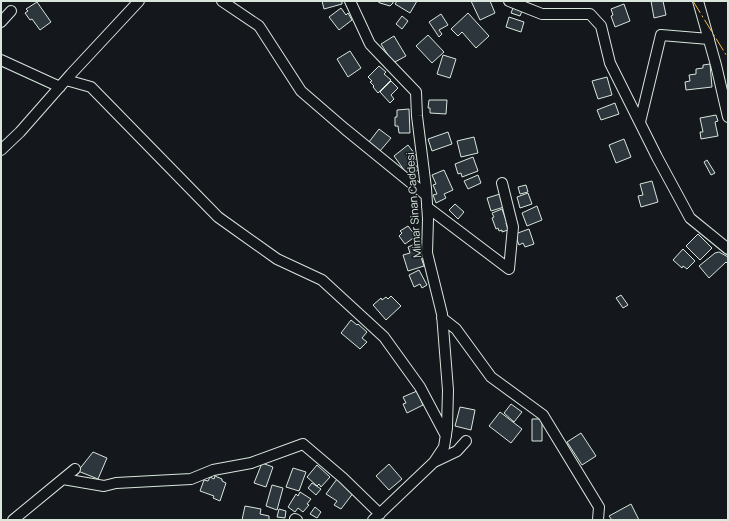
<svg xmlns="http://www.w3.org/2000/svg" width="729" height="521" viewBox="0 0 729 521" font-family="Manrope,sans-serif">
<rect width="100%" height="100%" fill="#14181c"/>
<!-- building -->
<path fill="#2c363c" stroke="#d8e6dc" d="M 322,1 L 342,1 L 342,4 L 324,9 Z
M 377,1 L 393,1 L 393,3 L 390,6 L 380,3 Z
M 397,1 L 417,1 L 410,13 L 395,4 Z
M 471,1 L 490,1 L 495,13 L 480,20 Z
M 651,1 L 663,1 L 666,15 L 654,18 Z
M 37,2 L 51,22 L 40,30 L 32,19 L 30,20 L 25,13 L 28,11 L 26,9 Z
M 624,4 L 630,21 L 615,27 L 611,16 L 613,15 L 611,9 Z
M 341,8 L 346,15 L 348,13 L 352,20 L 339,30 L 329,17 Z
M 513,8 L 522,11 L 520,16 L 511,13 Z
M 468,13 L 489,36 L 476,48 L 462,32 L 458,36 L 451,29 Z
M 441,14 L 448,25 L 439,30 L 442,34 L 439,37 L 429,22 Z
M 402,16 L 408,21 L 402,29 L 396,24 Z
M 509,17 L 524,22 L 521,32 L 506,27 Z
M 428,35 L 444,52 L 432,63 L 416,46 Z
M 394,36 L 406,56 L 393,63 L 381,44 Z
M 350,51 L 361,68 L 348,77 L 337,59 Z
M 443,55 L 456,59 L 450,78 L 437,74 Z
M 710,64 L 712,87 L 686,90 L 685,82 L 690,81 L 689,75 L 696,74 L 696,69 L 703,68 L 703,65 Z
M 379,66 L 386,72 L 384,74 L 391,80 L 378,93 L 373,87 L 374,86 L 370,82 L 372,81 L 368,77 Z
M 607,77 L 612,95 L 598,99 L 592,81 Z
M 391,81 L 398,88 L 391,95 L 394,99 L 390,103 L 380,92 Z
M 429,100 L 447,100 L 446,114 L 430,113 L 430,108 L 428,108 Z
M 615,103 L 619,114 L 601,120 L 597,110 Z
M 409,109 L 410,133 L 399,133 L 398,126 L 395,126 L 395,117 L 397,117 L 397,110 Z
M 716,115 L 718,121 L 715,122 L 718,136 L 701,139 L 700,132 L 703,132 L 700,118 Z
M 379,129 L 391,138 L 380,151 L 369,142 Z
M 448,132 L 452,144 L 432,151 L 428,139 Z
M 474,137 L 478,153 L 461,157 L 457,141 Z
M 624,139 L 631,157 L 616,163 L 609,145 Z
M 408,145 L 418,158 L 412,161 L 419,169 L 409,177 L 394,156 Z
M 473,157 L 478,171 L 462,177 L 461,173 L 458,174 L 455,164 Z
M 707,160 L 715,173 L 711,175 L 704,162 Z
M 444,170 L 453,190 L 444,194 L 446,198 L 436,203 L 433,195 L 437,194 L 433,185 L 436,184 L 432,175 Z
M 478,175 L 481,183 L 468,189 L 464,181 Z
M 652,181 L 658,202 L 641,207 L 638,196 L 643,195 L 640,184 Z
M 526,185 L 528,192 L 520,194 L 518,187 Z
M 528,193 L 532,204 L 520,208 L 517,197 Z
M 500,194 L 504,207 L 491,211 L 487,198 Z
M 455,204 L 464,212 L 458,219 L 449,210 Z
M 537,206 L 542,220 L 527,226 L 522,213 Z
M 502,209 L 507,223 L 506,223 L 508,230 L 502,232 L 502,230 L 499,231 L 498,228 L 496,229 L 492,218 L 494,217 L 492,213 Z
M 408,226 L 416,236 L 405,244 L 399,236 L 402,233 L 400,231 Z
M 529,229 L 534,244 L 525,247 L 523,243 L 519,245 L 515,234 Z
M 698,234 L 712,248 L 700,260 L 686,246 Z
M 415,244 L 417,251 L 419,251 L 424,266 L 408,271 L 403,255 L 410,253 L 408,247 Z
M 683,249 L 695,261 L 687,269 L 683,266 L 682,268 L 673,260 Z
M 719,252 L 728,257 L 728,264 L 726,262 L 709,278 L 699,266 L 715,253 Z
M 419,270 L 427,285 L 422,288 L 420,284 L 414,287 L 409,275 Z
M 621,295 L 628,305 L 623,308 L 616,298 Z
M 391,296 L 401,306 L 386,320 L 373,305 L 381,298 L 382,300 L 386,297 L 388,299 Z
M 351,320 L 357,325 L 358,324 L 367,332 L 362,338 L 367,342 L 360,349 L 341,333 Z
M 417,391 L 423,405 L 407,413 L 403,404 L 406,403 L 403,397 Z
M 511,404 L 522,412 L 514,422 L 504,413 Z
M 460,407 L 475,410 L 471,430 L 455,426 Z
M 500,412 L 522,429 L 511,443 L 489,426 Z
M 532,419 L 542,419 L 542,441 L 532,441 Z
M 581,433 L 596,456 L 582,465 L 567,442 Z
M 93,452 L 107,458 L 98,479 L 78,471 Z
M 262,463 L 273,467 L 266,487 L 254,483 Z
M 389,464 L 402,479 L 389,490 L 376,476 Z
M 317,465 L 330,477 L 321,487 L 319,484 L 317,486 L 307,477 Z
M 293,468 L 306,472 L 299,491 L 286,487 Z
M 215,476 L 222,479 L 222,481 L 226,483 L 220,501 L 213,498 L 214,496 L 200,491 L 204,480 L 208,481 L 210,477 L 214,479 Z
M 337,479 L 354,492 L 341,509 L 334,505 L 337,501 L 326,494 Z
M 312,483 L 321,489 L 316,495 L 308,488 Z
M 272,485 L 283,488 L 277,510 L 266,506 Z
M 300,492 L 311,499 L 307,504 L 309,505 L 303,512 L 298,508 L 295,512 L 288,507 L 296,494 L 298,496 Z
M 631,504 L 639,520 L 612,520 L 609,516 Z
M 245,506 L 261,509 L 260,514 L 269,516 L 269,520 L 242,520 Z
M 315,507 L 321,512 L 317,518 L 310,514 Z
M 279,509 L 286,511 L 285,518 L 277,517 Z"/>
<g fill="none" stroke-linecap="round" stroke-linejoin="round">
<defs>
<path id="minor" d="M 222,1 L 259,26 L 301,91 L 345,129 L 426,195
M 350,1 L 370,44 L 416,92 L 417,116 L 426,188 L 428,219 L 427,253 L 442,314 L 448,390 L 447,428 L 444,447 L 434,462 L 373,520
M 509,1 L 542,14 L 590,14 L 601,26 L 610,63 L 657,157 L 690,218 L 728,249
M 698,1 L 716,65 L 728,117
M 1,22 L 11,11
M 1,60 L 60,87
M 66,80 L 91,87 L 218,217 L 277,259 L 322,280 L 384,337 L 420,387 L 446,436
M 640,122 L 661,35 L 709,39
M 1,150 L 20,132 L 71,74 L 139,1
M 427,207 L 509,269 L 513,227 L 502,183
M 442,318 L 456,329 L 491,377 L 543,415 L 599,507 L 598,520
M 434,462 L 457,451 L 466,441
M 63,479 L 104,486 L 116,483 L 191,479 L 213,470 L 251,463 L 303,444 L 343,478 L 380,514
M 295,519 L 297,520
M 13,520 L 75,469"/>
</defs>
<!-- minor casing -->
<use href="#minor" stroke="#d8e6dc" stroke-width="12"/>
<!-- minor -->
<use href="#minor" stroke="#14181c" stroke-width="10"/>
<!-- power -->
<path stroke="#ffb74d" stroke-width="1" stroke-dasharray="14 3 2 3" stroke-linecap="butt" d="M 693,1 L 728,58"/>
</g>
<g text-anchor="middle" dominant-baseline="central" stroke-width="3" stroke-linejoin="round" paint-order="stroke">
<!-- street labels -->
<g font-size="11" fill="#d8e6dc" stroke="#14181c">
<text transform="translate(413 205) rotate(-94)">Mimar Sinan Caddesi</text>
</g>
</g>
<!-- border -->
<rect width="729" height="521" fill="none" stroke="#d8e6dc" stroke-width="4"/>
</svg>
